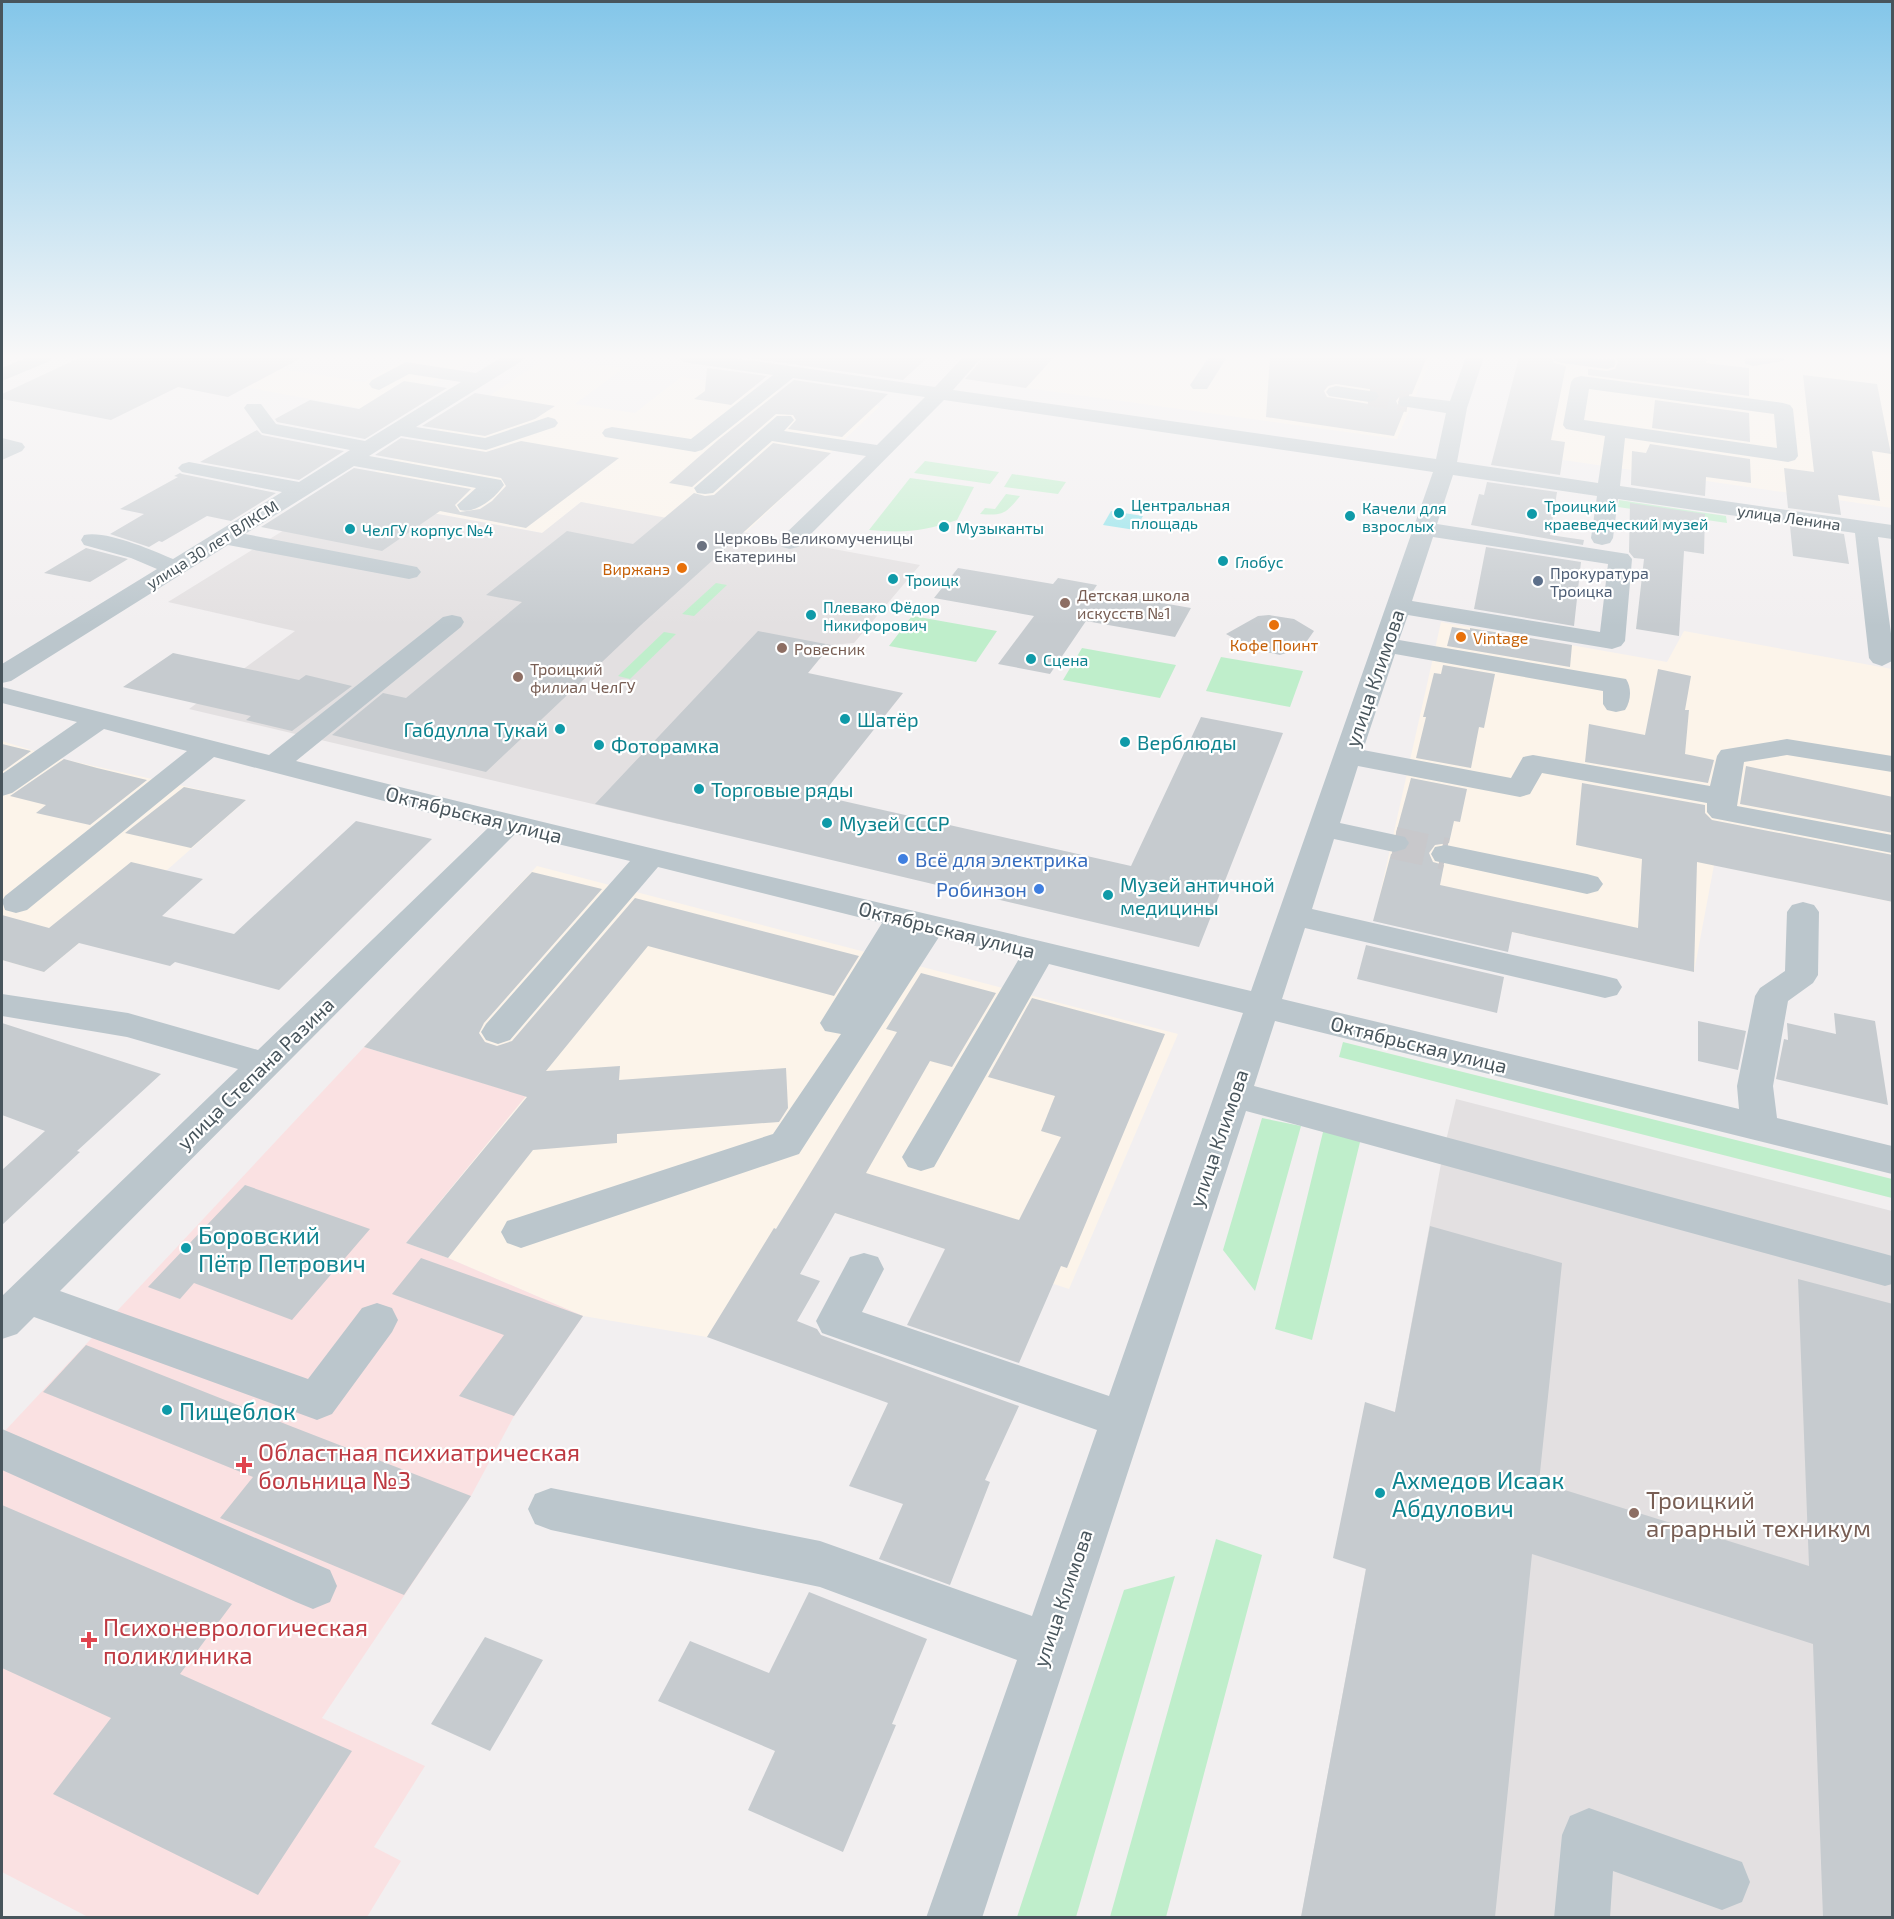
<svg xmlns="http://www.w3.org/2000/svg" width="1894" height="1919" viewBox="0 0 1894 1919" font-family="'Exo 2',sans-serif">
<rect width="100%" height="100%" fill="#f2eff0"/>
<!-- commercial -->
<path fill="#fcf4ea" d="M 409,357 L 480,357 L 381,412 L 245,387 L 281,369 L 364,382 Z
M 1013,357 L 1432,357 L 1397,439 L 990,383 Z
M 1520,357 L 1892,357 L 1892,508 L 1495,450 Z
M 546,358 L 624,368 L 575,404 L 635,413 L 681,377 L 880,406 L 744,534 L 581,502 L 543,533 L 339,496 Z
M 1441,622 L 1667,662 L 1684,631 L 1892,669 L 1892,902 L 1714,865 L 1694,972 L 1378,903 Z
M 2,741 L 54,757 L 246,800 L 157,879 L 44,972 L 2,960 Z
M 537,866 L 1178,1034 L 1069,1289 L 794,1200 L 707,1337 L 583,1316 L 448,1258 L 406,1243 L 525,1097 L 364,1047 Z"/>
<!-- education -->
<path fill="#e3e0e1" d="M 339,496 L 542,533 L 581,502 L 920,565 L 854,643 L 831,645 L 678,824 L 189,709 L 295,631 L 168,602 Z
M 1456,1099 L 1892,1211 L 1892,1917 L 1301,1918 L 1443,1153 Z"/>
<!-- medical -->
<path fill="#fae1e2" d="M 364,1047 L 526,1096 L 406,1243 L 448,1258 L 583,1316 L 514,1416 L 471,1496 L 322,1718 L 425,1766 L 374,1847 L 401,1861 L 367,1917 L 88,1917 L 2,1872 L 2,1434 Z"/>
<!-- green -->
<path fill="#bfeecb" d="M 925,461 L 999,472 L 990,484 L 914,473 Z
M 1012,474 L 1066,482 L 1058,494 L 1004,487 Z
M 910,478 L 974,487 L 957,520 C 922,532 904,533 869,530 Z
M 1006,494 L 1020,496 C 1006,514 1002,516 980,514 L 985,508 L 995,509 Z
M 1619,500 L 1726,516 L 1727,523 L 1618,507 Z
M 716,583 L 727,585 L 694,616 L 682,614 Z
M 912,616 L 913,616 L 997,631 L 976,662 L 889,646 Z
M 664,632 L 676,634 L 630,679 L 618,676 Z
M 1082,648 L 1176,665 L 1160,698 L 1063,680 Z
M 1221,657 L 1303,671 L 1290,707 L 1206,691 Z
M 1343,1042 L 1892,1179 L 1892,1198 L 1339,1057 Z
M 1262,1118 L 1301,1126 L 1255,1291 L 1223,1250 Z
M 1324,1128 L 1361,1138 L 1312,1340 L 1275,1329 Z
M 1216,1539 L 1262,1555 L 1166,1917 L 1110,1917 Z
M 1175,1576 L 1076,1917 L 1017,1917 L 1124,1590 Z"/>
<!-- water -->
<path fill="#8de2ea" d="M 1111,511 L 1143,516 L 1135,530 L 1103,525 Z"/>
<!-- building -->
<path fill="#c6cbcf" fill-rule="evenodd" d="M 81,357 L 303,357 L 228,397 L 178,387 L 111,420 L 2,399 L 2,394 Z
M 742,357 L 928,357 L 903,380 Z
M 984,357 L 1054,357 L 1026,388 L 965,379 Z
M 1270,357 L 1427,357 L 1412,394 L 1400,396 L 1396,401 L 1399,407 L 1405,409 L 1394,436 L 1266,417 ZM 1336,384 L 1376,390 L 1381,396 L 1377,402 L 1369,404 L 1327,397 L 1324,391 L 1328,386 Z
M 1519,357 L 1551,357 L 1554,363 L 1566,366 L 1551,440 L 1565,442 L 1560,475 L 1491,465 Z
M 1614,357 L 1707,357 L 1706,363 L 1749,368 L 1749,396 L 1588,375 L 1588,369 L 1607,371 L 1615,369 L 1618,362 Z
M 707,368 L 767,376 L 731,405 L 694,399 L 705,391 Z
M 1803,375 L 1877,384 L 1891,454 L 1872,451 L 1880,501 L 1838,495 L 1841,515 L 1788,508 L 1784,468 L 1814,472 Z
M 794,380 L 888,394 L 842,437 L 788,429 L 796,420 L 793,415 L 776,414 L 692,487 L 669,483 L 718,440 Z
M 404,381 L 447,388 L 365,439 L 277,422 L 275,419 L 310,400 L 359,409 Z
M 475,393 L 555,406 L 535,419 L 485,436 L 422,426 Z
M 1655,400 L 1749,413 L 1750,442 L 1652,428 Z
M 257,430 L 262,435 L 344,451 L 299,480 L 200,462 Z
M 401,438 L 486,452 L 521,441 L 619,458 L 526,528 L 440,511 L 382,551 L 261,527 L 354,468 L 471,489 L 455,505 L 460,512 L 480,509 L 492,501 L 506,486 L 501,478 L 375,455 Z
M 773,443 L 831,453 L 641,625 L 486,772 L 332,735 L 383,693 L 406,698 L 522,602 L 486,595 L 567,531 L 633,544 L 694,493 L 705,496 L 714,495 Z
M 1650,444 L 1750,459 L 1751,483 L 1706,477 L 1705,496 L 1631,485 L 1632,451 L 1646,453 Z
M 180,473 L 182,474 L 276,493 L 231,521 L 207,516 L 162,542 L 159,541 L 149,547 L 110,534 L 144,514 L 120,509 L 178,477 L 174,476 Z
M 1487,482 L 1557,492 L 1550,535 L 1584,540 L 1583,545 L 1471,525 L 1479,494 L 1484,495 Z
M 1630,503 L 1705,514 L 1704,554 L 1684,551 L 1679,636 L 1636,629 L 1644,559 L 1634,558 L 1629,552 Z
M 1790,526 L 1844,534 L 1849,564 L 1793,556 Z
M 1486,547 L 1581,562 L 1574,626 L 1474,609 Z
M 86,548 L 128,559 L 90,582 L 44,573 Z
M 958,568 L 1053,584 L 1058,578 L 1097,585 L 1093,591 L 1191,608 L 1175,637 L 1086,621 L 1050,674 L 998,664 L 1034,616 L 934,598 Z
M 1269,615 L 1294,619 L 1314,631 L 1302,648 L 1280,655 L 1253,649 L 1226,634 L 1258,616 Z
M 1452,627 L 1470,630 L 1470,628 L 1572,645 L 1570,667 L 1447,646 Z
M 758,631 L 831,645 L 808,673 L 903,693 L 821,796 L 1131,866 L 1201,717 L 1283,733 L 1199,947 L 595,804 Z
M 173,653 L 299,680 L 306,675 L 352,686 L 292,731 L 246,720 L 251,716 L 123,687 Z
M 1443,665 L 1495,674 L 1484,728 L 1479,727 L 1471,768 L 1416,758 L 1426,717 L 1423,717 L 1434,673 L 1441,674 Z
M 1658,669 L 1691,676 L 1685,710 L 1689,710 L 1685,754 L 1714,760 L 1708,783 L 1585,762 L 1589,724 L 1645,735 Z
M 2,744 L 31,751 L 2,772 Z
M 64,759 L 97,768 L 147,780 L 90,825 L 36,813 L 46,805 L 10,796 Z
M 1746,766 L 1893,797 L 1893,833 L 1740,804 Z
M 1411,778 L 1467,789 L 1460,822 L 1454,821 L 1449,843 L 1435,845 L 1429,853 L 1433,862 L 1444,865 L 1440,885 L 1638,928 L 1642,859 L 1576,845 L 1582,783 L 1705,805 L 1705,813 L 1712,820 L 1893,855 L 1893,902 L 1697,862 L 1694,972 L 1512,932 L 1508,952 L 1373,921 L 1391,854 L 1406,851 L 1411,844 L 1407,836 L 1396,833 Z
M 184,787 L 246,800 L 191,848 L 125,833 Z
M 356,821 L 432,839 L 279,990 L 175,962 L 170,966 L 79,943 L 44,972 L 2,960 L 2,915 L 49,928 L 131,862 L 203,879 L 162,916 L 234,934 Z
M 532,872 L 602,889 L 484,1023 L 479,1033 L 485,1042 L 497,1046 L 512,1041 L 635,898 L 859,956 L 834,996 L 648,946 L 546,1071 L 620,1066 L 619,1080 L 786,1068 L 788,1108 L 779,1122 L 617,1134 L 617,1143 L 533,1150 L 448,1258 L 406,1243 L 527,1097 L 364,1047 Z
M 1366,945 L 1504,977 L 1497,1013 L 1357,979 Z
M 921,973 L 996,993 L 952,1067 L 930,1061 L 866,1173 L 1019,1220 L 1061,1137 L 1041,1131 L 1055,1096 L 988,1077 L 1032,998 L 1165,1034 L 1067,1268 L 1061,1266 L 1019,1363 L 907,1325 L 945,1249 L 835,1213 L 800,1274 L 820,1281 L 797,1321 L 817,1329 L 821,1335 L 1019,1406 L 985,1480 L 990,1482 L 950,1585 L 879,1559 L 903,1504 L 849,1486 L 888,1403 L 707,1337 L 774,1228 L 776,1229 L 897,1032 L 886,1029 Z
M 1834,1013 L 1875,1021 L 1888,1105 L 1776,1079 L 1784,1039 L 1788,1040 L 1787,1023 L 1836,1034 Z
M 1698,1021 L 1746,1031 L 1738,1070 L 1698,1061 Z
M 2,1023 L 161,1074 L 77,1151 L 80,1152 L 2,1225 L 2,1170 L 45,1131 L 2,1115 Z
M 245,1185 L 370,1229 L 292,1320 L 194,1283 L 180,1299 L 148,1287 Z
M 1430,1226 L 1562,1263 L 1539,1482 L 1809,1566 L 1798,1279 L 1893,1304 L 1893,1917 L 1823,1917 L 1813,1644 L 1532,1554 L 1495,1917 L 1301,1917 L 1366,1569 L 1333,1558 L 1365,1402 L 1395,1412 Z
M 421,1258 L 583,1316 L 514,1416 L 459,1396 L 504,1335 L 392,1294 Z
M 86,1345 L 293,1427 L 471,1496 L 404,1595 L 220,1518 L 253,1477 L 43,1392 Z
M 2,1505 L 232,1604 L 180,1674 L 352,1751 L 258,1895 L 53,1794 L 111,1718 L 2,1668 Z
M 809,1592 L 927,1639 L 892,1724 L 896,1725 L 843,1852 L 748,1810 L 775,1751 L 658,1701 L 690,1641 L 769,1673 Z
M 485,1637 L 543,1660 L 490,1751 L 431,1724 Z"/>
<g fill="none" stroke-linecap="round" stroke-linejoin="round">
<!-- minor-tunnel-far1 -->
<path stroke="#c8c8cb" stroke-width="20" stroke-dasharray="20 10" stroke-linecap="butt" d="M 1369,396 L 1408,402"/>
<!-- minor-tunnel -->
<path stroke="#c8c8cb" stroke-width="32" stroke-dasharray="32 16" stroke-linecap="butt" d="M 1394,843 L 1446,854"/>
<!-- minor -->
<path fill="#bbc6cc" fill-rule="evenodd" d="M 28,357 L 52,357 L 50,361 L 2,381 L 2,368 Z
M 502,357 L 524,357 L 522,361 L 416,427 L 485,438 L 548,417 L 555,419 L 558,423 L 555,427 L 486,450 L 401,436 L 369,456 L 501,480 L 504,485 C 495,498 476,514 460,510 L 457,505 L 476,488 L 354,466 L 245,534 L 417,567 L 421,572 L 417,577 L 409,579 L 228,545 L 11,681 L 2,683 L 2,664 L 157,569 L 131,558 L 84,545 L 81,540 L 84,535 C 106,530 152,550 173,559 L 282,492 L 182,472 L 178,468 L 182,464 L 189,462 L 299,482 L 350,450 L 262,433 L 244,408 L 247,404 L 261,404 L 276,424 L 365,441 L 461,382 L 409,374 L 379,390 L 372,388 L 369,384 L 372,380 L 406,362 L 476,373 Z
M 680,357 L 727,357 L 935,387 L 963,357 L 982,357 L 953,390 L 1436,459 L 1446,413 L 1401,406 L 1398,402 L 1401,398 L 1408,396 L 1450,401 L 1466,357 L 1484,357 L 1467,408 L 1457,462 L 1598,483 L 1605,436 L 1566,429 L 1563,425 L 1571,382 L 1574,378 L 1581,376 L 1783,403 L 1790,405 L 1793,409 L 1798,456 L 1795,460 L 1788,462 L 1625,438 L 1620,486 L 1892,525 L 1892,539 L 1878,537 L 1892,641 L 1892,661 L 1882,666 L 1873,663 L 1869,658 L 1855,533 L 1618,499 L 1613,538 L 1610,543 L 1602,545 L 1594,543 L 1591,538 L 1597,496 L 1453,475 L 1437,524 L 1628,554 L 1632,559 L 1625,641 L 1621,646 L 1612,649 L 1408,615 L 1399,640 L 1626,679 C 1632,688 1631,701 1625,710 L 1616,712 L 1607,710 L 1603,704 L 1603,691 L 1395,654 L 1363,750 L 1511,778 L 1523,757 L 1533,755 L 1710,786 L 1717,756 L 1721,750 L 1787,739 L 1892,756 L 1892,772 L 1787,755 L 1744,762 L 1737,806 L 1892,835 L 1892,853 L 1712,818 L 1707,812 L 1707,803 L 1542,773 L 1530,794 L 1520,797 L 1358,766 L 1340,823 L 1405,837 L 1409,843 L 1405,849 L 1394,852 L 1334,839 L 1312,909 L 1605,976 L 1617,979 L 1622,987 L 1617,995 L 1605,998 L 1305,928 L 1282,999 L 1739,1109 L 1737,1086 L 1755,996 L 1760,988 L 1785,971 L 1787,912 L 1792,905 L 1803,902 L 1814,905 L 1819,912 L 1818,975 L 1813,983 L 1788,1001 L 1773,1086 L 1777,1118 L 1892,1146 L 1892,1174 L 1275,1021 L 1254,1086 L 1885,1254 L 1892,1256 L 1892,1284 L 1885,1286 L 1246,1111 L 982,1918 L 926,1918 L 1017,1660 L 820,1587 L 551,1530 L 535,1524 L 528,1509 L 535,1494 L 551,1488 L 820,1541 L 1032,1616 L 1097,1430 L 822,1333 L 816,1321 L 850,1257 L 864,1253 L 878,1257 L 884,1269 L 862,1312 L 1109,1396 L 1243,1013 L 1049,964 L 934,1167 L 921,1171 L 908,1167 L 902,1157 L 1020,957 L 939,937 L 799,1154 L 521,1248 L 507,1243 L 501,1232 L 507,1221 L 773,1134 L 841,1034 L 825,1031 L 820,1023 L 882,923 L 658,867 L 510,1040 L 498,1044 L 486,1040 L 481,1032 L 486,1024 L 630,861 L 515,834 L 60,1291 L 308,1379 L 362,1308 L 377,1303 L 392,1308 L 398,1320 L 392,1332 L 332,1414 L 317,1420 L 34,1317 L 17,1334 L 2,1339 L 2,1296 L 238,1069 L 127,1037 L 2,1016 L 2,994 L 128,1013 L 258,1050 L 488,828 L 214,757 L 27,910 L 16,913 L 5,910 L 2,901 L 5,896 L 187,751 L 104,729 L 12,793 L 2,796 L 2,774 L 77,722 L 2,703 L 2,687 L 269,755 L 443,617 L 452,615 L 461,617 L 464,622 L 461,627 L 296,761 C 613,841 933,915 1251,991 L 1433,472 L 944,400 L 798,547 L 790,549 L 782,547 L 779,542 L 782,537 L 866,456 L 772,441 L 713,493 L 705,494 L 697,493 L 694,488 L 777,416 L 791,416 L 794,420 L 784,431 L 877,445 L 925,397 L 793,378 L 702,450 L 695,452 L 605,437 L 602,433 L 605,429 L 612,427 L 691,439 L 773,375 L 689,363 L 682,361 ZM 1589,389 L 1774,414 L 1777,448 L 1584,420 ZM 1433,537 L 1608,564 L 1600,632 L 1412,601 Z
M 1209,357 L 1227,357 L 1207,389 L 1193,389 L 1190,385 Z
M 1553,357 L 1614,359 L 1616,363 L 1614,367 L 1607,369 L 1562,363 L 1555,361 Z
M 1746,357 L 1785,357 L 1783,361 L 1753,366 L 1746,364 L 1744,360 Z
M 1336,386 L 1376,392 L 1379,396 L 1376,400 L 1369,402 L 1329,396 L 1326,392 L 1329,388 Z
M 2,438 L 22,443 L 25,447 L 22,451 L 2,460 Z
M 1446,845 L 1587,874 L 1598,877 L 1603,884 L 1598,891 L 1587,894 L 1435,861 L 1431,854 L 1435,847 Z
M 2,1429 L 330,1570 L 337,1586 L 330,1602 L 313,1609 L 296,1602 L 2,1470 Z
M 1589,1808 L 1742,1862 L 1750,1882 L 1742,1902 L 1722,1910 L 1613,1871 L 1610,1918 L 1554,1918 L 1562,1835 L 1570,1816 Z"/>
</g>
<!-- sky -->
<linearGradient id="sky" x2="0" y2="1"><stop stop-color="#83c6e9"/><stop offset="0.57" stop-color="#f9f8f8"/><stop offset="1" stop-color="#f9f8f8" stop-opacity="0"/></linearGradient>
<rect width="1894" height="626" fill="url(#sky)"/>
<!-- markers -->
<g fill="#0f9aa8" stroke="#fff" stroke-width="2">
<circle cx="1119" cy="513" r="6"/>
<circle cx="1532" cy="514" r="6"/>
<circle cx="1350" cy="516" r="6"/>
<circle cx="944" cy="527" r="6"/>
<circle cx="350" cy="529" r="6"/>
<circle cx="1223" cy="561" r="6"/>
<circle cx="893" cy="579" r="6"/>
<circle cx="811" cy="615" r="6"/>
<circle cx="1031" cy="659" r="6"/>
<circle cx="845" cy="719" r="6"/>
<circle cx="560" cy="729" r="6"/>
<circle cx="1125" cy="742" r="6"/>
<circle cx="599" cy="745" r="6"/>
<circle cx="699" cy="789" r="6"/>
<circle cx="827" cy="823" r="6"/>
<circle cx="1108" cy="895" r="6"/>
<circle cx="186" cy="1248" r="6"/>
<circle cx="167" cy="1410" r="6"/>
<circle cx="1380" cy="1493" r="6"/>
</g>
<circle fill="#6b7280" stroke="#fff" stroke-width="2" cx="702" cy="546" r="6"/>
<g fill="#e8710a" stroke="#fff" stroke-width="2">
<circle cx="682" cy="568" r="6"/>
<circle cx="1274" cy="625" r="6"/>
<circle cx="1461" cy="637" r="6"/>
</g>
<circle fill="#5c6f8a" stroke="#fff" stroke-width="2" cx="1538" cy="581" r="6"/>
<g fill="#8d6e63" stroke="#fff" stroke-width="2">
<circle cx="1065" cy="603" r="6"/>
<circle cx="782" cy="648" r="6"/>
<circle cx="518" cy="677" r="6"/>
<circle cx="1634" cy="1513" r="6"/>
</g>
<g fill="#3f7fe0" stroke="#fff" stroke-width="2">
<circle cx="903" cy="859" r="6"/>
<circle cx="1039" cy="889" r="6"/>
</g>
<g fill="#e0444e" stroke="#fff" stroke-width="2">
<path d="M241 1456h6v6h6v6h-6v6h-6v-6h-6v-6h6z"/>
<path d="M86 1631h6v6h6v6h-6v6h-6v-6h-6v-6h6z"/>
</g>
<g text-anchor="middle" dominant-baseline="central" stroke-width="4.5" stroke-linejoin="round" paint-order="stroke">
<!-- far-culture labels -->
<g font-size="16" fill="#0d838f" stroke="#fff" text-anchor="start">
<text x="1131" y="504">Центральная<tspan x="1131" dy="18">площадь</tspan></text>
<text x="1544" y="505">Троицкий<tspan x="1544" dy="18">краеведческий музей</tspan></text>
<text x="1362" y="507">Качели для<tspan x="1362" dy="18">взрослых</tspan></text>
<text x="956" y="527">Музыканты</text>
<text x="362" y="529">ЧелГУ корпус №4</text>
<text x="1235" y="561">Глобус</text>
<text x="905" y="579">Троицк</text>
<text x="823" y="606">Плевако Фёдор<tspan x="823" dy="18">Никифорович</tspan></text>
<text x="1043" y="659">Сцена</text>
</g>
<!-- far-street labels -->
<g font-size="16" fill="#48555c" stroke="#fff">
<text transform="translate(1789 517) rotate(8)">улица Ленина</text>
<text transform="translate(212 544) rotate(-32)">улица 30 лет ВЛКСМ</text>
</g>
<!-- far-worship labels -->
<g font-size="16" fill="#5b616d" stroke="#fff" text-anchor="start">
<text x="714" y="537">Церковь Великомученицы<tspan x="714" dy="18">Екатерины</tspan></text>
</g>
<!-- far-food labels -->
<g font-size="16" fill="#c56008" stroke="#fff" text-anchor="end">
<text x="670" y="568">Виржанэ</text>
<text x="1473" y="637" text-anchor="start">Vintage</text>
<text x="1274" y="644" text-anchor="middle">Кофе Поинт</text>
</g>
<!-- far-service labels -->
<g font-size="16" fill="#4e5e75" stroke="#fff" text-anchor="start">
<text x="1550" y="572">Прокуратура<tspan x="1550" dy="18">Троицка</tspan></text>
</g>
<!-- far-education labels -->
<g font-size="16" fill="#785e54" stroke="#fff" text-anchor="start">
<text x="1077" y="594">Детская школа<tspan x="1077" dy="18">искусств №1</tspan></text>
<text x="794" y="648">Ровесник</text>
<text x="530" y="668">Троицкий<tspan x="530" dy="18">филиал ЧелГУ</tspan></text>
</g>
<!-- street labels -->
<g font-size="20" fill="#48555c" stroke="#fff">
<text transform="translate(1374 678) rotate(-71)">улица Климова</text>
<text transform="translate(474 814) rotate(14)">Октябрьская улица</text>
<text transform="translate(947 929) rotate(14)">Октябрьская улица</text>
<text transform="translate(1419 1044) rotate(14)">Октябрьская улица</text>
<text transform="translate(255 1073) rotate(-44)">улица Степана Разина</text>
<text transform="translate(1218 1138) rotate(-71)">улица Климова</text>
<text transform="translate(1062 1598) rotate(-71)">улица Климова</text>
</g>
<!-- culture labels -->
<g font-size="20" fill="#0d838f" stroke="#fff" text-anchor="start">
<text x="857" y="719">Шатёр</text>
<text x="548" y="729" text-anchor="end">Габдулла Тукай</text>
<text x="1137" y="742">Верблюды</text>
<text x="611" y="745">Фоторамка</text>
<text x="711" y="789">Торговые ряды</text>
<text x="839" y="823">Музей СССР</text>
<text x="1120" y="884">Музей античной<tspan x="1120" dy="23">медицины</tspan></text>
</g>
<!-- shop labels -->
<g font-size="20" fill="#366cbe" stroke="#fff" text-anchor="start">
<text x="915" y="859">Всё для электрика</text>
<text x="1027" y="889" text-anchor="end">Робинзон</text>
</g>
<!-- near-culture labels -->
<g font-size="24" fill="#0d838f" stroke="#fff" text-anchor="start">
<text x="198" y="1234">Боровский<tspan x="198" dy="28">Пётр Петрович</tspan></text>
<text x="179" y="1410">Пищеблок</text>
<text x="1392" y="1479">Ахмедов Исаак<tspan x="1392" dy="28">Абдулович</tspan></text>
</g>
<!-- near-health labels -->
<g font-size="24" fill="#be3a42" stroke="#fff" text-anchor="start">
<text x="258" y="1451">Областная психиатрическая<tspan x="258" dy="28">больница №3</tspan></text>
<text x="103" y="1626">Психоневрологическая<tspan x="103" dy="28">поликлиника</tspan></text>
</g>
<!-- near-education labels -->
<g font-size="24" fill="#785e54" stroke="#fff" text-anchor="start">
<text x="1646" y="1499">Троицкий<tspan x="1646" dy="28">аграрный техникум</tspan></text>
</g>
</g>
<!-- border -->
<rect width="1894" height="1919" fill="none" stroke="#48555c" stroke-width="6"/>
</svg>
